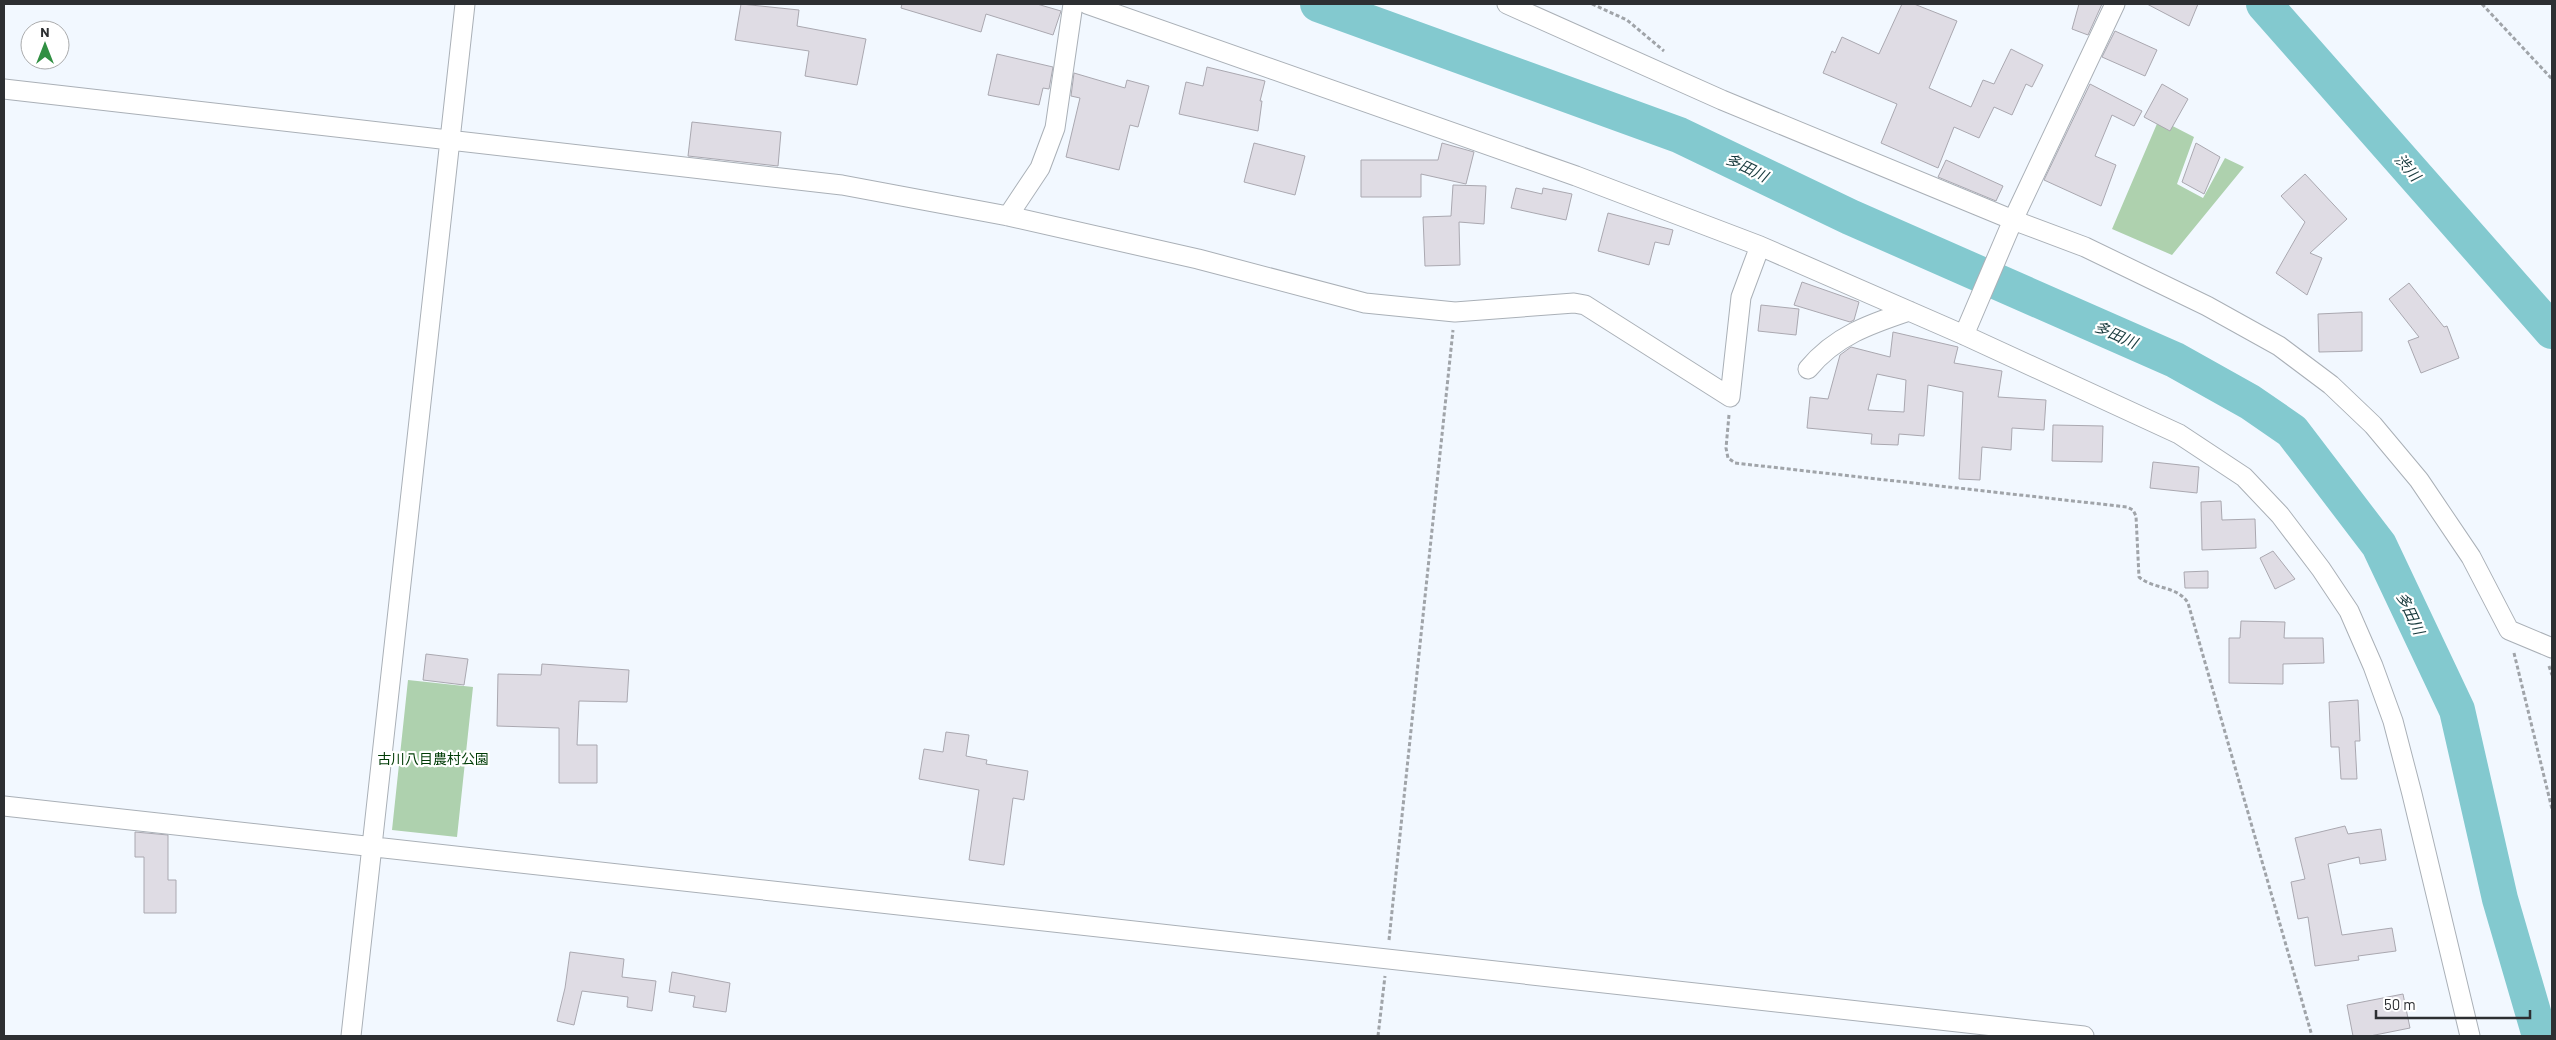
<svg xmlns="http://www.w3.org/2000/svg" width="2556" height="1040" viewBox="0 0 2556 1040" font-family="Barlow,'Noto Sans JP',sans-serif">
<rect width="100%" height="100%" fill="#f2f8ff"/>
<!-- green -->
<path fill="#aed1ae" d="M 2159,119 L 2194,137 L 2177,184 L 2203,198 L 2225,158 L 2244,167 L 2172,255 L 2112,229 Z
M 408,680 L 473,687 L 457,837 L 392,830 Z"/>
<g fill="none" stroke-linecap="round" stroke-linejoin="round">
<!-- river -->
<path stroke="#83c9cf" stroke-width="36" d="M 1318,4 L 1679,135 L 1850,217 L 2175,360 L 2250,402 L 2292,431 L 2379,545 L 2457,710 L 2500,899 L 2540,1036
M 2264,4 L 2552,331"/>
</g>
<!-- building -->
<path fill="#dfdce4" stroke="#aaa8b0" fill-rule="evenodd" d="M 741,4 L 799,10 L 797,26 L 866,39 L 857,85 L 805,76 L 809,51 L 735,40 Z
M 902,4 L 1037,4 L 1061,11 L 1053,35 L 986,14 L 981,32 L 901,8 Z
M 1902,4 L 1914,4 L 1957,21 L 1929,88 L 1971,107 L 1983,80 L 1994,84 L 2011,49 L 2043,65 L 2032,87 L 2026,84 L 2012,115 L 1994,107 L 1979,138 L 1954,127 L 1938,168 L 1881,143 L 1897,104 L 1823,73 L 1832,51 L 1835,53 L 1842,37 L 1879,54 Z
M 2079,4 L 2102,4 L 2088,35 L 2072,29 Z
M 2147,4 L 2198,4 L 2189,26 Z
M 2115,31 L 2157,50 L 2145,76 L 2102,57 Z
M 997,54 L 1053,67 L 1049,89 L 1043,88 L 1039,105 L 988,95 Z
M 1207,67 L 1265,81 L 1260,101 L 1262,101 L 1258,131 L 1179,114 L 1186,82 L 1203,86 Z
M 1074,73 L 1125,88 L 1127,80 L 1149,86 L 1138,127 L 1130,125 L 1119,170 L 1066,157 L 1080,98 L 1071,96 Z
M 2090,84 L 2142,111 L 2134,126 L 2112,115 L 2095,156 L 2116,165 L 2101,206 L 2044,180 Z
M 2162,84 L 2188,99 L 2170,131 L 2144,117 Z
M 692,122 L 781,132 L 778,166 L 688,156 Z
M 1254,143 L 1305,156 L 1295,195 L 1244,182 Z
M 1442,143 L 1474,152 L 1466,184 L 1421,174 L 1421,197 L 1361,197 L 1361,160 L 1438,160 Z
M 2196,143 L 2220,157 L 2204,194 L 2182,182 Z
M 1946,160 L 2003,186 L 1996,201 L 1938,177 Z
M 2305,174 L 2347,219 L 2310,253 L 2322,258 L 2307,295 L 2276,273 L 2305,222 L 2281,196 Z
M 1453,185 L 1486,186 L 1484,224 L 1459,222 L 1460,265 L 1425,266 L 1423,217 L 1451,216 Z
M 1516,188 L 1542,194 L 1543,188 L 1572,194 L 1566,220 L 1511,208 Z
M 1608,213 L 1673,230 L 1669,245 L 1655,242 L 1649,265 L 1598,251 Z
M 1802,282 L 1859,302 L 1854,320 L 1850,322 L 1794,305 Z
M 2409,283 L 2444,327 L 2447,326 L 2459,358 L 2421,373 L 2408,341 L 2419,337 L 2389,299 Z
M 1761,305 L 1799,309 L 1796,335 L 1758,331 Z
M 2362,312 L 2362,351 L 2319,352 L 2318,314 Z
M 1893,332 L 1958,347 L 1954,363 L 2002,371 L 1998,397 L 2046,400 L 2044,430 L 2012,428 L 2011,450 L 1982,447 L 1980,480 L 1959,479 L 1963,392 L 1928,385 L 1924,436 L 1899,434 L 1898,445 L 1871,444 L 1872,434 L 1807,428 L 1810,397 L 1828,399 L 1840,355 L 1851,347 L 1890,357 ZM 1877,374 L 1906,380 L 1904,412 L 1868,410 Z
M 2053,425 L 2103,426 L 2102,462 L 2052,461 Z
M 2153,462 L 2199,467 L 2197,493 L 2150,488 Z
M 2221,501 L 2222,520 L 2255,519 L 2256,548 L 2202,550 L 2201,502 Z
M 2273,551 L 2295,579 L 2275,589 L 2260,558 Z
M 2208,571 L 2208,588 L 2185,588 L 2184,572 Z
M 2241,621 L 2285,622 L 2284,638 L 2323,638 L 2324,663 L 2283,664 L 2283,684 L 2229,683 L 2229,638 L 2240,638 Z
M 426,654 L 468,659 L 464,685 L 423,680 Z
M 542,664 L 629,670 L 627,702 L 579,701 L 577,745 L 597,745 L 597,783 L 559,783 L 559,728 L 497,726 L 498,674 L 541,675 Z
M 2358,700 L 2360,741 L 2355,741 L 2357,779 L 2341,779 L 2339,747 L 2331,747 L 2329,702 Z
M 946,732 L 969,735 L 966,756 L 987,760 L 986,764 L 1028,771 L 1024,800 L 1013,798 L 1004,865 L 969,860 L 979,790 L 919,779 L 924,749 L 943,752 Z
M 2345,826 L 2348,834 L 2381,829 L 2386,860 L 2360,864 L 2359,857 L 2328,864 L 2342,935 L 2392,928 L 2396,951 L 2358,956 L 2359,960 L 2315,966 L 2308,917 L 2298,919 L 2291,882 L 2305,879 L 2295,838 Z
M 135,832 L 168,835 L 168,880 L 176,880 L 176,913 L 144,913 L 144,857 L 135,857 Z
M 570,952 L 624,959 L 622,977 L 656,981 L 652,1011 L 627,1007 L 628,997 L 582,991 L 574,1025 L 557,1021 L 565,988 Z
M 672,972 L 730,983 L 726,1012 L 693,1007 L 695,996 L 669,992 Z
M 2403,994 L 2410,1028 L 2370,1036 L 2353,1036 L 2347,1005 Z"/>
<g fill="none" stroke-linecap="round" stroke-linejoin="round">
<defs>
<path id="minor" d="M 1087,4 L 1576,176 L 1760,246 L 1964,335 L 2179,434 L 2244,477 L 2280,515 L 2321,569 L 2349,611 L 2373,666 L 2393,721 L 2412,794 L 2470,1036
M 1507,4 L 1722,100 L 2013,220 L 2085,247 L 2207,306 L 2279,346 L 2331,385 L 2373,425 L 2419,480 L 2471,557 L 2509,630 L 2552,648
M 4,89 L 842,185 L 1008,216 L 1198,259 L 1365,303 L 1455,312 L 1574,303 L 1585,305 L 1730,397 L 1741,297 L 1760,246
M 1008,216 L 1040,168 L 1055,128 L 1073,4
M 1964,335 L 2013,220 L 2115,4
M 1808,369 C 1835,336 1870,324 1909,311
M 4,806 L 2084,1036
M 351,1036 L 465,4"/>
</defs>
<!-- minor casing -->
<use href="#minor" stroke="#aab0b7" stroke-width="21"/>
<!-- path -->
<path stroke="#a0a4a9" stroke-width="3" stroke-dasharray="4 2.5" stroke-linecap="butt" d="M 1592,4 L 1627,20 L 1664,51
M 2482,4 L 2552,79
M 1729,415 L 1726,448 L 1728,458 L 1735,463 L 2127,507 L 2133,510 L 2136,516 L 2139,577 C 2154,590 2177,585 2188,603 L 2312,1036
M 2514,653 L 2552,809
M 2549,666 L 2552,675
M 1389,940 L 1453,330
M 1378,1036 L 1385,976"/>
<!-- minor -->
<use href="#minor" stroke="#fff" stroke-width="19"/>
</g>
<g text-anchor="middle" dominant-baseline="central" stroke-width="4.5" stroke-linejoin="round" paint-order="stroke">
<!-- park labels -->
<g font-size="14" fill="#003c06" stroke="#fff">
<text x="433" y="758">古川八目農村公園</text>
</g>
<!-- water labels -->
<g font-size="15" font-style="italic" fill="#17393c" stroke="#fff">
<text transform="translate(1747 167) rotate(26)">多田川</text>
<text transform="translate(2408 167) rotate(49)">渋川</text>
<text transform="translate(2116 334) rotate(24)">多田川</text>
<text transform="translate(2411 613) rotate(65)">多田川</text>
</g>
</g>
<!-- border -->
<rect width="2556" height="1040" fill="none" stroke="#2d2f32" stroke-width="10"/>
<!-- north arrow -->
<g transform="translate(45 45)"><circle r="24" fill="#ffffff" stroke="#abacad"/>
<path d="M0-4L9 19L0 12L-9 19Z" fill="#308f42"/>
<text y="-8" font-size="14" font-weight="bold" text-anchor="middle" fill="#2d2f32">N</text>
</g>
<!-- scale -->
<path d="M2376 1010v8h154v-8" fill="none" stroke="#2d2f32" stroke-width="2.5"/>
<text x="2384" y="1010" font-size="15" fill="#2d2f32" stroke="#ffffff" stroke-width="4" paint-order="stroke">50 m</text>
</svg>
